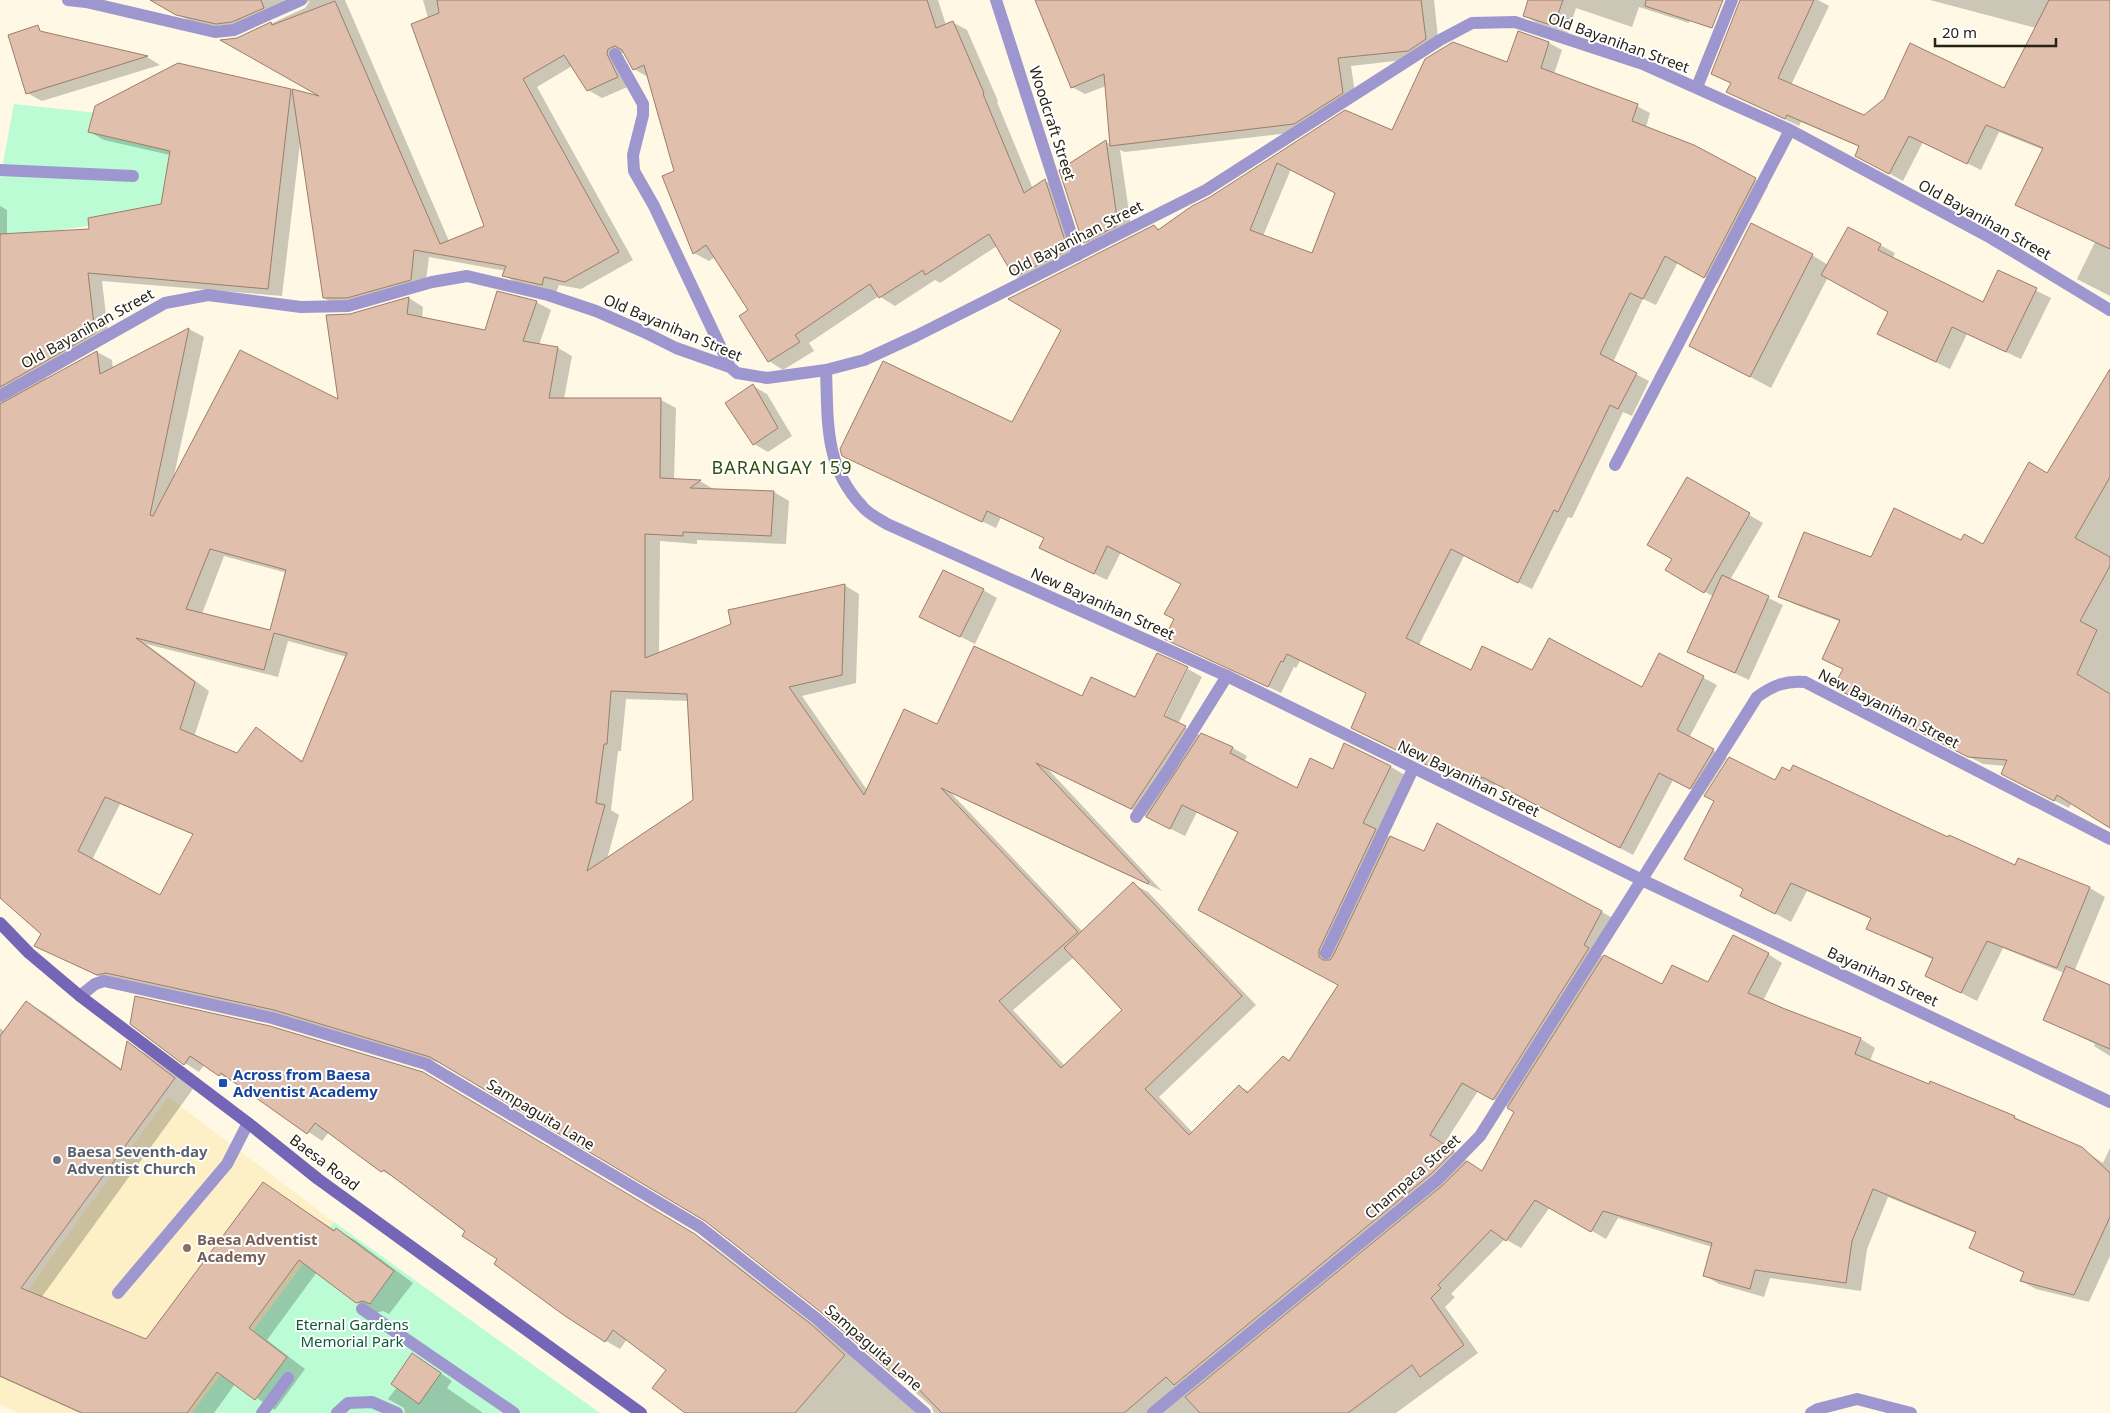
<svg xmlns="http://www.w3.org/2000/svg" width="2110" height="1413" viewBox="0 0 2110 1413" font-family="'Noto Sans',sans-serif">
<rect width="100%" height="100%" fill="#fef8e4"/>
<!-- built -->
<path fill="#fdf0c6" d="M 168,1097 L 334,1222 L 192,1413 L 19,1413 L 0,1404 L 0,1273 L 27,1291 Z"/>
<!-- green -->
<path fill="#bcfcd5" d="M 14,104 L 199,124 L 174,213 L 0,239 L 0,179 Z
M 334,1222 L 600,1413 L 192,1413 Z"/>
<!-- shadow -->
<path fill="#0003" fill-rule="evenodd" d="M 167,0 L 345,0 L 449,241 L 485,227 L 423,0 L 938,0 L 946,25 L 952,22 L 967,30 L 998,101 L 997,102 L 1033,189 L 1045,181 L 1060,189 L 1082,259 L 1030,285 L 1015,276 L 997,246 L 940,283 L 935,280 L 895,306 L 879,296 L 809,343 L 814,351 L 783,370 L 769,361 L 750,311 L 715,257 L 709,261 L 694,253 L 676,172 L 648,77 L 634,69 L 625,53 L 621,53 L 624,57 L 621,63 L 632,85 L 602,98 L 588,90 L 572,66 L 537,87 L 633,260 L 581,289 L 559,285 L 556,293 L 518,284 L 504,275 L 506,271 L 429,257 L 425,288 L 339,306 L 324,298 L 300,143 L 282,296 L 102,281 L 109,341 L 46,378 L 47,380 L 97,352 L 112,360 L 113,369 L 189,329 L 204,337 L 174,476 L 340,402 L 350,315 L 409,298 L 423,307 L 422,319 L 485,331 L 536,302 L 551,310 L 539,345 L 558,348 L 572,356 L 564,399 L 661,400 L 676,408 L 674,480 L 700,481 L 715,490 L 774,492 L 789,501 L 786,544 L 697,540 L 697,544 L 660,541 L 659,653 L 844,585 L 859,594 L 856,683 L 802,696 L 867,790 L 938,726 L 1083,698 L 1162,722 L 1188,669 L 1202,677 L 1178,724 L 1201,736 L 1202,734 L 1233,748 L 1247,756 L 1244,762 L 1298,790 L 1334,770 L 1391,767 L 1405,775 L 1378,832 L 1425,853 L 1437,824 L 1602,912 L 1616,920 L 1598,954 L 1662,986 L 1709,984 L 1768,954 L 1782,963 L 1763,1001 L 1861,1039 L 1875,1048 L 1870,1061 L 2014,1117 L 2081,1148 L 2103,1163 L 2110,1148 L 2110,1256 L 2089,1302 L 2036,1289 L 2021,1281 L 2025,1273 L 1970,1247 L 1976,1233 L 1888,1197 L 1867,1249 L 1861,1291 L 1770,1278 L 1764,1297 L 1719,1284 L 1704,1275 L 1712,1247 L 1618,1218 L 1606,1239 L 1550,1207 L 1521,1248 L 1505,1239 L 1451,1294 L 1455,1297 L 1445,1307 L 1478,1353 L 1396,1413 L 934,1413 L 931,1406 L 823,1312 L 706,1220 L 443,1064 L 290,1018 L 112,983 L 36,945 L 42,934 L 0,897 L 0,206 L 7,210 L 7,235 L 91,230 L 162,206 L 170,155 L 104,140 L 90,132 L 291,91 L 324,98 L 238,39 L 305,8 L 310,1 L 247,30 L 231,31 L 192,22 L 171,11 ZM 224,556 L 287,573 L 271,631 L 202,614 ZM 288,641 L 347,657 L 304,762 L 256,729 L 238,754 L 194,737 L 209,691 L 146,644 L 278,677 ZM 626,699 L 689,701 L 694,801 L 607,859 L 619,815 L 611,810 L 618,751 L 621,751 ZM 1047,768 L 1185,836 L 1197,812 L 1239,833 L 1200,910 L 1339,985 L 1291,1061 L 1284,1057 L 1250,1092 L 1239,1086 L 1193,1133 L 1159,1097 L 1256,1005 L 1148,892 L 1133,884 L 1083,932 L 951,793 L 1162,891 ZM 120,804 L 194,835 L 160,896 L 92,860 ZM 1074,957 L 1123,1010 L 1065,1066 L 1013,1010 ZM 1478,1091 L 1516,1111 L 1483,1172 L 1466,1162 L 1467,1161 L 1444,1144 Z
M 1037,0 L 1434,0 L 1439,47 L 1421,58 L 1351,66 L 1356,100 L 1307,131 L 1125,152 L 1120,150 L 1132,233 L 1098,250 L 1084,242 L 1106,142 L 1112,145 L 1106,86 L 1085,94 L 1072,87 Z
M 1529,0 L 1695,0 L 1689,23 L 1639,7 L 1632,27 L 1576,8 L 1568,33 L 1537,23 L 1524,15 Z
M 1740,0 L 1818,0 L 1829,6 L 1791,85 L 1864,116 L 2005,90 L 2036,28 L 1930,0 L 2110,0 L 2110,296 L 2077,279 L 2095,242 L 2030,212 L 2044,150 L 1999,132 L 1981,170 L 1923,142 L 1903,181 L 1870,163 L 1860,147 L 1801,122 L 1799,126 L 1728,92 L 1732,84 L 1713,74 Z
M 28,29 L 147,57 L 160,65 L 42,101 L 27,93 Z
M 1518,33 L 1549,43 L 1562,50 L 1554,74 L 1637,106 L 1650,113 L 1646,127 L 1768,186 L 1717,284 L 1678,262 L 1656,305 L 1643,299 L 1613,362 L 1649,381 L 1632,416 L 1623,412 L 1572,518 L 1568,517 L 1532,589 L 1464,556 L 1419,645 L 1471,671 L 1533,672 L 1642,689 L 1660,655 L 1717,685 L 1689,738 L 1727,758 L 1703,795 L 1673,780 L 1633,855 L 1496,783 L 1489,796 L 1365,735 L 1367,693 L 1300,661 L 1296,668 L 1294,667 L 1281,693 L 1166,638 L 1175,619 L 1183,584 L 1121,552 L 1107,580 L 1040,548 L 1045,538 L 1001,517 L 996,528 L 843,455 L 1012,424 L 1154,226 L 1160,230 L 1345,112 L 1393,132 L 1508,64 ZM 1291,169 L 1336,193 L 1313,255 L 1263,236 Z
M 1849,228 L 1895,253 L 1892,259 L 1983,304 L 1999,272 L 2051,298 L 2021,359 L 1967,334 L 1950,369 L 1893,342 L 1890,312 L 1828,277 L 1771,388 L 1690,345 L 1812,255 L 1828,265 Z
M 753,386 L 767,394 L 792,436 L 768,452 L 754,444 Z
M 2110,391 L 2110,826 L 2072,803 L 2069,808 L 2017,782 L 2005,766 L 1983,764 L 1849,695 L 1844,669 L 1841,622 L 1794,604 L 1780,596 L 1871,558 L 1962,542 L 1984,545 L 2047,474 Z
M 1687,479 L 1763,523 L 1730,580 L 1783,605 L 1749,680 L 1689,652 L 1714,597 L 1667,570 L 1673,558 Z
M 983,590 L 997,598 L 975,644 L 921,617 Z
M 1776,782 L 1949,838 L 2016,866 L 2019,859 L 2090,888 L 2105,897 L 2074,972 L 2110,987 L 2110,1056 L 2094,1046 L 2095,1044 L 2044,1019 L 2064,973 L 2003,948 L 1977,1001 L 1926,975 L 1934,960 L 1868,928 L 1872,919 L 1807,891 L 1791,922 L 1757,904 Z
M 26,1003 L 45,1013 L 123,1070 L 128,1043 L 146,1054 L 193,1089 L 41,1298 L 146,1341 L 263,1184 L 336,1231 L 337,1230 L 355,1240 L 413,1283 L 389,1314 L 383,1311 L 376,1313 L 357,1302 L 317,1272 L 267,1340 L 305,1369 L 275,1410 L 235,1384 L 214,1413 L 80,1413 L 0,1377 L 0,1028 L 5,1032 Z
M 131,1023 L 422,1073 L 710,1244 L 827,1335 L 916,1413 L 687,1413 L 667,1370 L 627,1339 L 620,1349 L 606,1341 L 397,1179 L 382,1171 L 329,1132 L 322,1141 L 235,1082 L 234,1083 L 204,1065 L 199,1072 L 185,1063 Z
M 425,1362 L 452,1381 L 447,1388 L 483,1413 L 405,1413 L 404,1408 L 388,1399 L 397,1387 Z"/>
<!-- building -->
<path fill="#e0bfac" stroke="#9c7d6b" fill-rule="evenodd" d="M 150,0 L 261,0 L 264,8 L 232,22 L 216,24 L 176,15 Z
M 437,0 L 927,0 L 936,28 L 953,21 L 984,93 L 983,94 L 1024,193 L 1045,179 L 1068,250 L 1014,277 L 989,234 L 925,275 L 923,270 L 879,298 L 870,284 L 795,335 L 800,342 L 768,362 L 739,316 L 748,310 L 706,245 L 693,254 L 662,176 L 674,171 L 644,65 L 633,70 L 622,50 L 615,46 L 608,49 L 607,54 L 618,77 L 587,91 L 564,55 L 523,79 L 619,252 L 565,282 L 544,277 L 542,285 L 502,276 L 506,266 L 414,250 L 411,280 L 347,298 L 323,298 L 292,89 L 319,96 L 220,40 L 237,38 L 271,22 L 272,25 L 335,1 L 440,244 L 484,226 L 411,24 L 439,13 Z
M 1035,0 L 1421,0 L 1426,39 L 1408,51 L 1338,58 L 1343,93 L 1294,124 L 1110,146 L 1104,74 L 1071,88 Z
M 1528,0 L 1563,0 L 1554,26 L 1523,16 Z
M 1646,0 L 1723,0 L 1712,28 L 1645,6 Z
M 1740,0 L 1814,0 L 1778,78 L 1864,115 L 1884,99 L 1910,43 L 2004,88 L 2049,0 L 2110,0 L 2110,249 L 2015,205 L 2043,148 L 1986,125 L 1967,164 L 1909,136 L 1889,174 L 1855,156 L 1859,146 L 1787,115 L 1785,119 L 1726,92 L 1731,83 L 1711,74 Z
M 38,25 L 40,31 L 148,56 L 26,94 L 8,35 Z
M 1518,31 L 1549,42 L 1541,68 L 1638,104 L 1632,121 L 1694,145 L 1756,178 L 1704,278 L 1665,256 L 1643,299 L 1630,293 L 1600,354 L 1637,373 L 1618,409 L 1610,405 L 1558,512 L 1554,510 L 1518,583 L 1451,549 L 1406,638 L 1471,670 L 1482,646 L 1532,670 L 1549,638 L 1642,687 L 1659,653 L 1704,676 L 1677,730 L 1714,749 L 1690,789 L 1659,773 L 1620,848 L 1482,777 L 1476,789 L 1351,728 L 1366,693 L 1287,654 L 1283,662 L 1281,661 L 1268,687 L 1164,639 L 1174,619 L 1164,614 L 1181,584 L 1107,546 L 1094,574 L 1039,548 L 1044,538 L 987,511 L 982,522 L 842,456 L 840,449 L 883,361 L 1012,422 L 1061,330 L 1008,299 L 1154,225 L 1158,230 L 1192,206 L 1210,197 L 1345,110 L 1392,130 L 1425,59 L 1453,42 L 1507,62 ZM 1277,163 L 1335,193 L 1312,253 L 1250,230 Z
M 178,63 L 291,89 L 268,289 L 88,273 L 95,333 L 0,387 L 0,234 L 89,229 L 88,218 L 161,204 L 170,151 L 88,132 L 95,106 Z
M 1106,140 L 1118,225 L 1083,243 L 1059,170 Z
M 1751,223 L 1813,254 L 1750,377 L 1689,346 Z
M 1848,227 L 1881,244 L 1878,250 L 1983,302 L 1998,270 L 2037,288 L 2006,352 L 1952,327 L 1936,362 L 1877,334 L 1888,312 L 1821,275 Z
M 497,291 L 537,301 L 523,341 L 558,347 L 549,398 L 661,398 L 660,478 L 701,480 L 690,488 L 774,491 L 771,536 L 683,532 L 683,536 L 645,534 L 645,658 L 731,624 L 728,610 L 845,584 L 842,675 L 789,687 L 864,795 L 904,709 L 937,724 L 974,646 L 1082,696 L 1091,677 L 1135,697 L 1157,653 L 1188,667 L 1164,716 L 1186,726 L 1131,809 L 1036,763 L 1149,882 L 1148,884 L 941,788 L 1078,932 L 999,1001 L 1061,1068 L 1122,1010 L 1064,948 L 1133,882 L 1242,996 L 1145,1089 L 1189,1135 L 1239,1085 L 1247,1093 L 1283,1056 L 1289,1061 L 1338,985 L 1198,910 L 1238,832 L 1182,805 L 1170,829 L 1146,817 L 1201,733 L 1233,747 L 1230,753 L 1297,788 L 1310,758 L 1333,769 L 1344,743 L 1391,766 L 1363,823 L 1376,829 L 1319,950 L 1319,957 L 1323,960 L 1330,960 L 1333,956 L 1390,836 L 1424,851 L 1437,823 L 1602,911 L 1584,945 L 1589,948 L 1493,1100 L 1462,1083 L 1430,1135 L 1454,1151 L 1432,1173 L 1174,1385 L 1166,1377 L 1124,1413 L 942,1413 L 902,1372 L 896,1377 L 822,1313 L 705,1221 L 430,1057 L 274,1010 L 106,973 L 97,975 L 34,946 L 41,934 L 0,898 L 0,404 L 97,351 L 100,374 L 189,328 L 150,515 L 153,516 L 240,350 L 338,399 L 326,315 L 350,314 L 409,297 L 407,314 L 485,330 ZM 210,549 L 286,570 L 270,630 L 186,609 ZM 274,633 L 347,653 L 302,762 L 256,727 L 237,753 L 180,729 L 195,682 L 136,638 L 264,670 ZM 611,691 L 687,694 L 693,800 L 587,871 L 605,805 L 596,803 L 604,744 L 607,744 ZM 105,797 L 193,834 L 160,895 L 78,851 Z
M 2110,369 L 2110,477 L 2075,538 L 2110,557 L 2110,566 L 2080,621 L 2097,630 L 2077,674 L 2110,694 L 2110,828 L 2057,795 L 2054,801 L 2001,774 L 2007,760 L 1968,757 L 1833,687 L 1843,669 L 1822,659 L 1840,620 L 1778,597 L 1804,532 L 1871,557 L 1894,508 L 1961,540 L 1964,534 L 1983,544 L 2029,462 L 2047,473 Z
M 753,384 L 778,428 L 753,445 L 725,403 Z
M 1687,477 L 1750,513 L 1704,593 L 1665,570 L 1672,559 L 1647,545 Z
M 943,570 L 984,589 L 960,637 L 919,617 Z
M 1722,575 L 1769,596 L 1735,673 L 1687,652 Z
M 1729,757 L 1775,780 L 1782,767 L 1790,771 L 1793,765 L 1948,837 L 1949,835 L 2015,865 L 2018,858 L 2090,887 L 2057,968 L 1987,941 L 1961,993 L 1925,976 L 1933,958 L 1866,929 L 1871,918 L 1791,883 L 1775,914 L 1740,896 L 1743,889 L 1684,859 L 1714,801 L 1704,796 Z
M 1733,935 L 1769,953 L 1748,993 L 1785,1009 L 1861,1038 L 1855,1054 L 1929,1084 L 1930,1081 L 2015,1116 L 2014,1118 L 2082,1147 L 2110,1173 L 2110,1217 L 2074,1295 L 2020,1281 L 2024,1272 L 1969,1248 L 1976,1232 L 1873,1189 L 1852,1241 L 1846,1283 L 1755,1270 L 1750,1289 L 1703,1276 L 1712,1243 L 1603,1211 L 1591,1232 L 1535,1200 L 1506,1241 L 1491,1230 L 1438,1285 L 1441,1288 L 1431,1298 L 1464,1345 L 1420,1377 L 1412,1365 L 1348,1413 L 1200,1413 L 1185,1397 L 1443,1185 L 1467,1161 L 1482,1171 L 1514,1112 L 1507,1108 L 1604,955 L 1662,984 L 1672,965 L 1708,982 Z
M 2066,966 L 2110,985 L 2110,1049 L 2043,1020 Z
M 135,996 L 270,1026 L 423,1072 L 695,1234 L 812,1325 L 845,1355 L 795,1413 L 685,1413 L 652,1388 L 666,1370 L 613,1330 L 605,1342 L 565,1316 L 494,1264 L 497,1259 L 462,1236 L 465,1231 L 384,1170 L 381,1172 L 315,1123 L 307,1134 L 221,1073 L 219,1076 L 190,1056 L 184,1065 L 130,1024 Z
M 26,1001 L 121,1070 L 127,1041 L 175,1078 L 21,1288 L 146,1339 L 263,1182 L 334,1231 L 336,1228 L 394,1271 L 370,1304 L 363,1301 L 356,1303 L 299,1260 L 249,1328 L 287,1357 L 255,1400 L 217,1372 L 187,1413 L 82,1413 L 0,1376 L 0,1036 Z
M 412,1353 L 441,1373 L 419,1404 L 391,1384 Z"/>
<g fill="none" stroke-linecap="round" stroke-linejoin="round">
<!-- lane -->
<path stroke="#9e96ce" stroke-width="12" d="M 0,170 L 133,176
M 1136,817 L 1169,769 L 1227,676
M 1326,953 L 1413,769
M 80,996 L 95,984 L 104,981 L 272,1018 L 426,1064 L 700,1227 L 817,1319 L 925,1413
M 118,1293 L 227,1164 L 248,1123
M 362,1309 L 514,1413
M 262,1413 L 288,1378
M 337,1413 L 348,1403 L 372,1402 L 397,1413
M 1811,1413 L 1818,1409 L 1857,1399 L 1911,1413"/>
<!-- street -->
<path stroke="#9e96ce" stroke-width="12" d="M 68,0 L 86,2 L 215,32 L 234,30 L 301,0
M 996,0 L 1078,255
M 615,54 L 643,104 L 643,115 L 633,155 L 634,171 L 654,206 L 730,367
M 1697,87 L 1732,0
M 826,370 C 828,421 824,466 862,506 C 868,514 879,519 887,524 L 1227,676 L 1642,880 L 2110,1102
M 0,396 L 165,303 L 208,295 L 301,307 L 348,306 L 432,282 L 467,276 L 548,295 L 596,311 L 644,332 L 676,348 L 730,367 L 737,373 L 767,378 L 826,370 L 864,360 L 916,336 L 1206,190 L 1440,40 L 1472,23 L 1515,22 L 1643,64 L 1790,130 L 1991,238 L 2110,310
M 1615,465 L 1790,130
M 1153,1413 L 1438,1179 L 1480,1136 L 1757,697 C 1772,686 1786,680 1805,682 L 2110,839"/>
<!-- secondary -->
<path stroke="#7565b7" stroke-width="12" d="M 0,923 L 29,953 L 80,996 L 248,1123 L 318,1179 L 641,1413"/>
</g>
<!-- markers -->
<rect fill="#1a4fb4" stroke="#fff" stroke-width="2" x="218" y="1078" width="10" height="10" rx="2.5"/>
<circle fill="#6b7280" stroke="#fff" stroke-width="2" cx="57" cy="1160" r="5"/>
<circle fill="#8d6e63" stroke="#fff" stroke-width="2" cx="187" cy="1248" r="5"/>
<g text-anchor="middle" dominant-baseline="central" stroke-width="4" stroke-linejoin="round" paint-order="stroke">
<!-- street labels -->
<g font-size="15" fill="#272316" stroke="#fff">
<text transform="translate(1619 42) rotate(20)">Old Bayanihan Street</text>
<text transform="translate(1053 123) rotate(72)">Woodcraft Street</text>
<text transform="translate(1985 219) rotate(29)">Old Bayanihan Street</text>
<text transform="translate(1075 238) rotate(-27)">Old Bayanihan Street</text>
<text transform="translate(673 327) rotate(23)">Old Bayanihan Street</text>
<text transform="translate(87 328) rotate(-29)">Old Bayanihan Street</text>
<text transform="translate(1103 603) rotate(24)">New Bayanihan Street</text>
<text transform="translate(1889 708) rotate(27)">New Bayanihan Street</text>
<text transform="translate(1469 778) rotate(26)">New Bayanihan Street</text>
<text transform="translate(1883 976) rotate(25)">Bayanihan Street</text>
<text transform="translate(541 1114) rotate(31)">Sampaguita Lane</text>
<text transform="translate(325 1162) rotate(37)">Baesa Road</text>
<text transform="translate(1412 1176) rotate(-41)">Champaca Street</text>
<text transform="translate(874 1347) rotate(41)">Sampaguita Lane</text>
</g>
<!-- transit labels -->
<g font-size="15" font-weight="bold" fill="#164399" stroke="#fff" text-anchor="start">
<text x="233" y="1074">Across from Baesa<tspan x="233" dy="17">Adventist Academy</tspan></text>
</g>
<!-- worship labels -->
<g font-size="15" font-weight="bold" fill="#5b616d" stroke="#fff" text-anchor="start">
<text x="67" y="1151">Baesa Seventh-day<tspan x="67" dy="17">Adventist Church</tspan></text>
</g>
<!-- education labels -->
<g font-size="15" font-weight="bold" fill="#785e54" stroke="#fff" text-anchor="start">
<text x="197" y="1239">Baesa Adventist<tspan x="197" dy="17">Academy</tspan></text>
</g>
<!-- park labels -->
<g font-size="15" fill="#0e5b38" stroke="#fff">
<text x="352" y="1324">Eternal Gardens<tspan x="352" dy="17">Memorial Park</tspan></text>
</g>
<!-- quarter labels -->
<g font-size="18" letter-spacing="1" fill="#30500c" stroke="#fff">
<text x="782" y="467">BARANGAY 159</text>
</g>
</g>
<!-- scale -->
<path d="M1935 38v8h121v-8" fill="none" stroke="#272316" stroke-width="2.5"/>
<text x="1942" y="38" font-size="15" fill="#272316" stroke="#ffffff" stroke-width="4" paint-order="stroke">20 m</text>
</svg>
